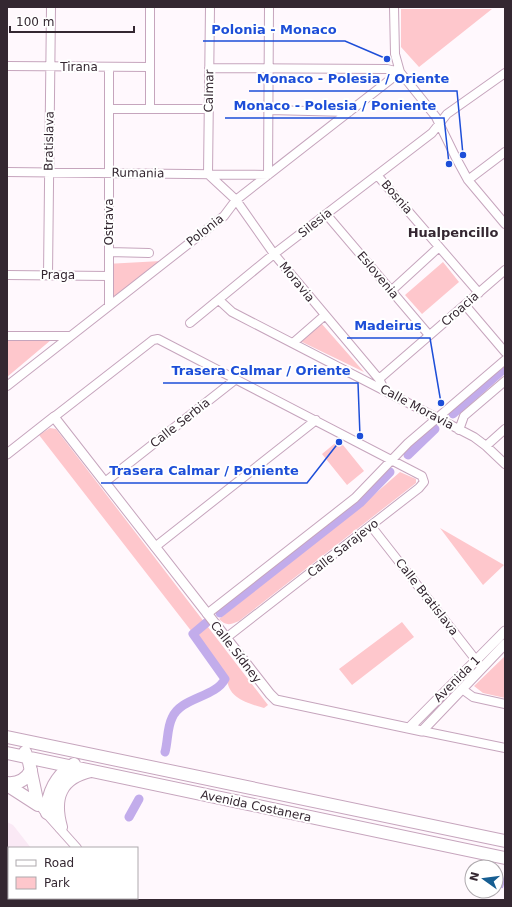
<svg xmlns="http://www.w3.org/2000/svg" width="512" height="907" viewBox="0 0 512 907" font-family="'DejaVu Sans',sans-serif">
<rect width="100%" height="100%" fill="#fff8fd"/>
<!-- built -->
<path fill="#fae9f5" d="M 7,822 L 13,825 L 31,848 L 9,848 L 9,898 L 70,898 L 71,900 L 7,900 Z"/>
<!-- green -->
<path fill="#fec7cc" d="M 401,9 L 492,9 L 419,67 L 401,47 Z
M 161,261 L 106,304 L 106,264 Z
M 443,262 L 459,282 L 422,314 L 405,295 Z
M 321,323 L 364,372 L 300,341 Z
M 7,340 L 51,340 L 7,377 Z
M 50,428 L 56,429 L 268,705 L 264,708 C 247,703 227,698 227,677 L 39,435 Z
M 339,440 L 364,471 L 347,485 L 322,454 Z
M 400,472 L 416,479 L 416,483 L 239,621 C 230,625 226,626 219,619 L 361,506 Z
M 440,528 L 504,565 L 483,585 Z
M 402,622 L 414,637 L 352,685 L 339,669 Z
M 504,657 L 505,698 L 483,693 L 474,686 Z"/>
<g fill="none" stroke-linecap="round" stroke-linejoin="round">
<!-- stream -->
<path stroke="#c2aceb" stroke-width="2.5" d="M 502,887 L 505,877"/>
<!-- canal -->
<path stroke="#c2aceb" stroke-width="9" d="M 453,414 L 505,368
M 408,455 L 435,429
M 220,613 L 360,503 L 390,472
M 165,752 C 168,741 167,728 172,718 C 181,697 215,698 225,679 L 193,634 L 206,623
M 129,817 L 139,799"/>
<defs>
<path id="minor" d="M 150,7 L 150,109
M 210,7 L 208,174 L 236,200 L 274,254 L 379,379 L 385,391
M 394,7 L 395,54 L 400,72 L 436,117 L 456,158 L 468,180 L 505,224
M 7,66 L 150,67
M 109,67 L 109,305
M 209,68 L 387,69 L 400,72
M 109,109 L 209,109
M 269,110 L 349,112
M 7,172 L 268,175 L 269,7
M 377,175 L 479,293
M 468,180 L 505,152
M 326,214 L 429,335
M 109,252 L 149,253
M 7,275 L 109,276
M 48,275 L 51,7
M 391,291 L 439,247
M 219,300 L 232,312 L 474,437 L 486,446 L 505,464
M 465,305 L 505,352
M 190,323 L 274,254 L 432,133 L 447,114 L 505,73
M 7,336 L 70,336
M 293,343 L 324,316
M 379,379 L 505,270
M 7,386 L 224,216 L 236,200 L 400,72
M 54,417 L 153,340 L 158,339 L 422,476 L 424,482 L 419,488 L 226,638
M 459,430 L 464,416 L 505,381
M 486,446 L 505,429
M 105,482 L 236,379
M 371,526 L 479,664
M 155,547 L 316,420
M 207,614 L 355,498 L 408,443 L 505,360
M 462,689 L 473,697 L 505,704
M 422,731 L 505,748
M 43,810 L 77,848
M 104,898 L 105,900"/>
<path id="tertiary" d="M 7,454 L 54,417 L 270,694 L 276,700 L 422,731 L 505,644
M 409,728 L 505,631"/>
<path id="primary" d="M 7,737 L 505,841
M 25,752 L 29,762 L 38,805
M 7,753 L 505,858
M 7,783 C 18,784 26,780 31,770
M 7,785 L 38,805
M 47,813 C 47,793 56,775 74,764
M 61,827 C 53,798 60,778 91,771"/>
</defs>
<!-- minor casing -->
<use href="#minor" stroke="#c6a5bd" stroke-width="10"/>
<!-- tertiary casing -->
<use href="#tertiary" stroke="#c6a5bd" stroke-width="11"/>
<!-- primary casing -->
<use href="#primary" stroke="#c6a5bd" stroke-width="14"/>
<!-- minor -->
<use href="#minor" stroke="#fff" stroke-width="8"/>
<!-- tertiary -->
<use href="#tertiary" stroke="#fff" stroke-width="9"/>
<!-- primary -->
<use href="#primary" stroke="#fff" stroke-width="12"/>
</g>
<g text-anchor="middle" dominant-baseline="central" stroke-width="4" stroke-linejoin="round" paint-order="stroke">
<!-- street labels -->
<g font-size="12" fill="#342731" stroke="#fff">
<text x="79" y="67">Tirana</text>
<text transform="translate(209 91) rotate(-89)">Calmar</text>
<text transform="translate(49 141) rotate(-89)">Bratislava</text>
<text transform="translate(138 173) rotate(1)">Rumania</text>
<text transform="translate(397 197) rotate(49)">Bosnia</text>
<text transform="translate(109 222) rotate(-90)">Ostrava</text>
<text transform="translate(315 223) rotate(-38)">Silesia</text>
<text transform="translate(205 230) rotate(-38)">Polonia</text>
<text x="58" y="275">Praga</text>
<text transform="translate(378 275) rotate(50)">Eslovenia</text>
<text transform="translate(297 282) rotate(51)">Moravia</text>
<text transform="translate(460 309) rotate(-41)">Croacia</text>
<text transform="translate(417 407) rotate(28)">Calle Moravia</text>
<text transform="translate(180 423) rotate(-38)">Calle Serbia</text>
<text transform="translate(343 548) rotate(-38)">Calle Sarajevo</text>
<text transform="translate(427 597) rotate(52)">Calle Bratislava</text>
<text transform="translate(236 652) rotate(52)">Calle Sídney</text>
<text transform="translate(457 679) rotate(-45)">Avenida 1</text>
<text transform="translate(256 806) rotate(12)">Avenida Costanera</text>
</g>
<!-- neighbourhood labels -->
<g font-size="13" font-weight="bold" fill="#342731" stroke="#fff">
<text x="453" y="232">Hualpencillo</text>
</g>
</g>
<!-- callouts -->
<path fill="none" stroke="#1d4ed8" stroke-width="1.5" d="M387 59L345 41H203M463 155L457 91H249M449 164L444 118H225M441 403L430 338H347M360 436L358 383H163M339 442L307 483H101"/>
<g fill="#1d4ed8" stroke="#fff" stroke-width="1.5">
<circle cx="387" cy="59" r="4"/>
<circle cx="463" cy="155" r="4"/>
<circle cx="449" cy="164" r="4"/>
<circle cx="441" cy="403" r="4"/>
<circle cx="360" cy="436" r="4"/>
<circle cx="339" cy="442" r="4"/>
</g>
<g font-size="13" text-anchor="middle" font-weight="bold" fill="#1d4ed8" stroke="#fff" stroke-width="4" stroke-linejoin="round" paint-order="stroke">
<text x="274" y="34">Polonia - Monaco</text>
<text x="353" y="83">Monaco - Polesia / Oriente</text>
<text x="335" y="110">Monaco - Polesia / Poniente</text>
<text x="388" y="330">Madeirus</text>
<text x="261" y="375">Trasera Calmar / Oriente</text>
<text x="204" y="475">Trasera Calmar / Poniente</text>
</g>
<!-- border -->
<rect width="512" height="907" fill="none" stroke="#342731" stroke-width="16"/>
<!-- legend -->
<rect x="8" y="847" width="130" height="52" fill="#ffffff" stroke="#aea9ad"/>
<rect x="16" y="860" width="20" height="6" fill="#ffffff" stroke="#aea9ad"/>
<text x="44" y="867" font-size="12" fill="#342731">Road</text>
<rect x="16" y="877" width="20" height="12" fill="#fec7cc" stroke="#aea9ad"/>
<text x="44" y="887" font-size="12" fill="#342731">Park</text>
<!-- north arrow -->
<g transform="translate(484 879) rotate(284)"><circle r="19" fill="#ffffff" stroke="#aea9ad"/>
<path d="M0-3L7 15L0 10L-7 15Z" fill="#165e92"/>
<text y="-6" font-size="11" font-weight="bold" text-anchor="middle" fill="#342731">N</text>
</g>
<!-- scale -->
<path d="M10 26v6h124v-6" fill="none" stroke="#342731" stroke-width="2"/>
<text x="16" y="26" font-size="12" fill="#342731" stroke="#ffffff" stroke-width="3" paint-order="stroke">100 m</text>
</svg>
